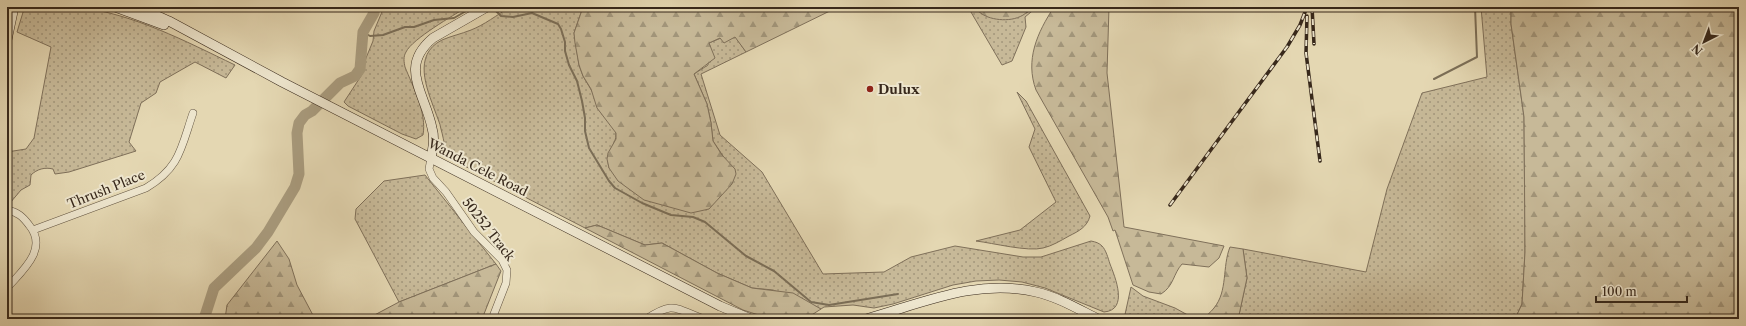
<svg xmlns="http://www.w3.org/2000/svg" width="1746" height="326" viewBox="0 0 1746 326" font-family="'Libre Caslon Text',serif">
<defs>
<pattern id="grass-dots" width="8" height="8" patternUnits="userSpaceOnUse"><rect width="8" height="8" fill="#c7b998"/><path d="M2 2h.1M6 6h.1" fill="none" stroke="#a2967b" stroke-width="1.8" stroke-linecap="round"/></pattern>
<pattern id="forest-firs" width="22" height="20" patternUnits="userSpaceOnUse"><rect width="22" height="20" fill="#c7b998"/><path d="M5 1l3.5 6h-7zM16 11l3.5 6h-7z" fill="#a2967b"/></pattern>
</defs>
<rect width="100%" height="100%" fill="#e4d7b2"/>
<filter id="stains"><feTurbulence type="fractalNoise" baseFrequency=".005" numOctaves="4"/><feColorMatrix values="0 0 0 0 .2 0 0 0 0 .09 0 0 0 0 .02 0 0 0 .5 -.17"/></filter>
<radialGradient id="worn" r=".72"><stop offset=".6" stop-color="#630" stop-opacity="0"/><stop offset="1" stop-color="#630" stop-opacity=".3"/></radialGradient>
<!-- grass -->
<path fill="url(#grass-dots)" stroke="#7f705a" d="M 26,7 C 43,7 61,5 78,7 C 134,14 185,41 235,65 L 226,78 L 195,62 L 160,82 L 156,93 L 141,103 L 129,142 L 136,151 L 69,172 L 55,174 L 53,169 C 45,167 37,169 31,175 L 30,185 L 21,190 L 10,203 L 7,203 L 7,152 L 26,149 L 34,138 L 51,47 L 17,32 L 24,9 Z
M 384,7 L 467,7 C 454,15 412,39 406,52 C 403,57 404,62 405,67 C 413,87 427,113 423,135 L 416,139 L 402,134 L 348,106 L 344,102 L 361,76 L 366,58 L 373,41 L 374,31 Z
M 510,7 L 583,7 L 574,33 L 579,65 L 583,76 L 616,132 C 617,148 604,149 609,168 L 725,159 L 713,141 L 711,123 L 707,104 L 694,74 L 708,65 L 709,43 L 721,38 L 724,42 L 735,36 L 746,52 L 701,74 L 720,135 L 762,172 L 823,274 L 884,272 L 911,257 L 955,246 L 1023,257 L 1041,257 L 1091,241 C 1096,242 1099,243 1102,246 C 1106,250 1108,258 1110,264 C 1115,277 1129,310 1104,312 L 1045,288 L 1022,282 L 999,280 L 976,281 L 953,285 L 893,304 L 874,308 L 853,305 L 824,307 L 821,309 L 773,290 L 752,288 L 717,273 L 662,243 L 645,245 L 597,225 L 585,228 L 455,161 C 443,149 445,143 441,129 C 440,123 437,117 435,111 C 427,89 412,55 442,40 C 451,36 461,34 471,30 C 484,25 497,15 510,7 Z
M 968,7 L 977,11 L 1027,13 L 1031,7 L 1037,7 L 1025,17 L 1026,27 L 1012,61 L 1002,65 Z
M 1481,7 L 1511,7 L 1511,24 L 1524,117 L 1525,252 L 1522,304 L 1515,319 L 1372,319 L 1370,316 C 1359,319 1350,317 1340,319 L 1243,319 L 1239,315 L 1247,278 L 1243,249 L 1366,272 L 1387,189 L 1422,93 L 1487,77 Z
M 1017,92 L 1026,101 L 1090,216 C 1087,227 1079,231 1069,236 C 1060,241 1052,246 1043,248 C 1028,252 993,243 976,241 L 1020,230 L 1056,202 L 1029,147 L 1035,129 Z
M 425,175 L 496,264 L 399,302 L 355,219 L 356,209 L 384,181 Z
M 1131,287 L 1143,296 L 1175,308 L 1195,319 L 1124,319 Z"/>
<!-- forest -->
<path fill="url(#forest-firs)" stroke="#7f705a" d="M 583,7 L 838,7 L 746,52 L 735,37 L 724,43 L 720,38 L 709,43 L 715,58 L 694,74 L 707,104 L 711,123 L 713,141 L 722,155 L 735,169 L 736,174 L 732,184 L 709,209 L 691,213 L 644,200 L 618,181 L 609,168 L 607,159 L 608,153 L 616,139 L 616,133 L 597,108 L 591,89 L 583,76 L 579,65 L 575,43 L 574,33 Z
M 972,7 L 1031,7 C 1023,21 1002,22 988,17 C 982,15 977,10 972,7 Z
M 1054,7 L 1109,7 L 1107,73 L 1124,227 L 1224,246 L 1219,258 L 1209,267 L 1182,264 C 1173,274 1174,286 1161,294 L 1149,292 L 1133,285 L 1115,230 L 1113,231 L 1108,217 L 1036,90 C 1025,60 1037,33 1054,7 Z
M 1511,7 L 1739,7 L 1739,319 L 1515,319 L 1522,304 L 1525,252 L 1524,117 L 1511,24 Z
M 597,225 L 645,245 L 662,243 L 717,273 L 752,288 L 793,293 L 821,309 L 807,318 L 802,319 L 771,319 L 743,310 L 585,228 Z
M 277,241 L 289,259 L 297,285 L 315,319 L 225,319 L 227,305 Z
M 1230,247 L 1243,249 L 1247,278 L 1239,315 L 1243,319 L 1202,319 C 1206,316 1211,312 1214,308 C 1228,291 1222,267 1230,247 Z
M 496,264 L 501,271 L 482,319 L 367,319 L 399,302 Z"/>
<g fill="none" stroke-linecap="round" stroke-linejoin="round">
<!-- stream -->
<path stroke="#7b6e57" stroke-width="2" d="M 494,9 L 501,16 L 513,17 L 532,13 L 558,24 L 561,29 L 565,42 L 565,51 L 569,65 L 577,81 L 582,101 L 585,118 L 585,131 L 589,148 L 609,181 L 615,188 L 642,203 L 666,213 L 671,215 L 693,217 L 705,222 L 746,256 L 774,271 L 811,302 L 829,305 L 898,294
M 363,32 L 370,36 L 383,35 L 405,27 L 414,27 L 434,20 L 454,18 L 473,7
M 1434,79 L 1477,57 L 1475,7"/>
<!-- river -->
<path stroke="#a99c7f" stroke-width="11" d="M 204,319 L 214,288 L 256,248 L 268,232 L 295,187 L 299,174 L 297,133 L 299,123 L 305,115 L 312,111 L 340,83 L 355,76 L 360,69 L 363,32 L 374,13 L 375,7"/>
<defs>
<path id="street" d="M 431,158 L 429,169 L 433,178 L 446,192 L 474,232 L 502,260 L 507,270 L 506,283 L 492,319
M 7,210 C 18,212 23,217 29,225 C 49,249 22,271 7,288
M 33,230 L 146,188 C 180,168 181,148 193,113
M 646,319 C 675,300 675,309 704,319"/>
<path id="secondary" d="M 115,7 L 164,25
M 138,7 L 169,21 L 282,82 L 720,306 L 751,319
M 7,40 L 14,7
M 431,158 C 433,148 435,138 432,128 C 425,93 398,67 433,38 L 487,7
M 866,319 C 923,303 977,278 1036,292 C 1058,297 1078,309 1098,319"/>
</defs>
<!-- street casing -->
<use href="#street" stroke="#625441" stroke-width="8"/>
<!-- secondary casing -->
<use href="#secondary" stroke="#37281b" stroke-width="10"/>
<!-- street -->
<use href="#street" stroke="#ede5cd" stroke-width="7"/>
<!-- secondary -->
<use href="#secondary" stroke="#ede5cd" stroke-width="9"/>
<defs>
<path id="rail" d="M 1312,7 L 1314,44
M 1307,16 L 1306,53 L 1320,161
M 1170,205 L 1287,47 L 1300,25 L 1307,7"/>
</defs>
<!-- rail casing -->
<use href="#rail" stroke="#37281b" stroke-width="3.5"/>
<!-- rail -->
<use href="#rail" stroke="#ede5cd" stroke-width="2" stroke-dasharray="6" stroke-linecap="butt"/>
</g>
<!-- markers -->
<circle fill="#8f2418" stroke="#ede5cd" stroke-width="1.5" cx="870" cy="89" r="4"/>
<g text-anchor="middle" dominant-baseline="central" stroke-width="4" stroke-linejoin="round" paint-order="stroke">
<!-- poi labels -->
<g font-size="13" font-weight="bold" fill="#37281b" stroke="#ede5cd" text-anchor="start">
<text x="878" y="89">Dulux</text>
</g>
<!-- street labels -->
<g font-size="13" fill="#37281b" stroke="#ede5cd">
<text transform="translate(478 167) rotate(27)">Wanda Cele Road</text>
<text transform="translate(106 189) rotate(-22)">Thrush Place</text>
<text transform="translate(489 229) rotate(52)">50252 Track</text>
</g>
</g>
<!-- margin -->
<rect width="1746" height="326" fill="none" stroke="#e4d7b2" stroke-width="24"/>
<rect x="8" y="8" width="1730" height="310" fill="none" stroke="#37281b" stroke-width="2"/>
<rect x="12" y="12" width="1722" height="302" fill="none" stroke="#37281b"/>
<!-- north arrow -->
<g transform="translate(1704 42) rotate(222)" stroke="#ede5cd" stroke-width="3" paint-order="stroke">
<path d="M0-3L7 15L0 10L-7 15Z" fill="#37281b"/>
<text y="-6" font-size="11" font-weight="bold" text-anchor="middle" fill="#37281b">N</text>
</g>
<!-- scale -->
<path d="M1596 296v6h91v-6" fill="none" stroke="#37281b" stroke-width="2"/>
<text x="1602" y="296" font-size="12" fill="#37281b" stroke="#ede5cd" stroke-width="3" paint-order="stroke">100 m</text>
<rect width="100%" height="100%" filter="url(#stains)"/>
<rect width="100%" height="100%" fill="url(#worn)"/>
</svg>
